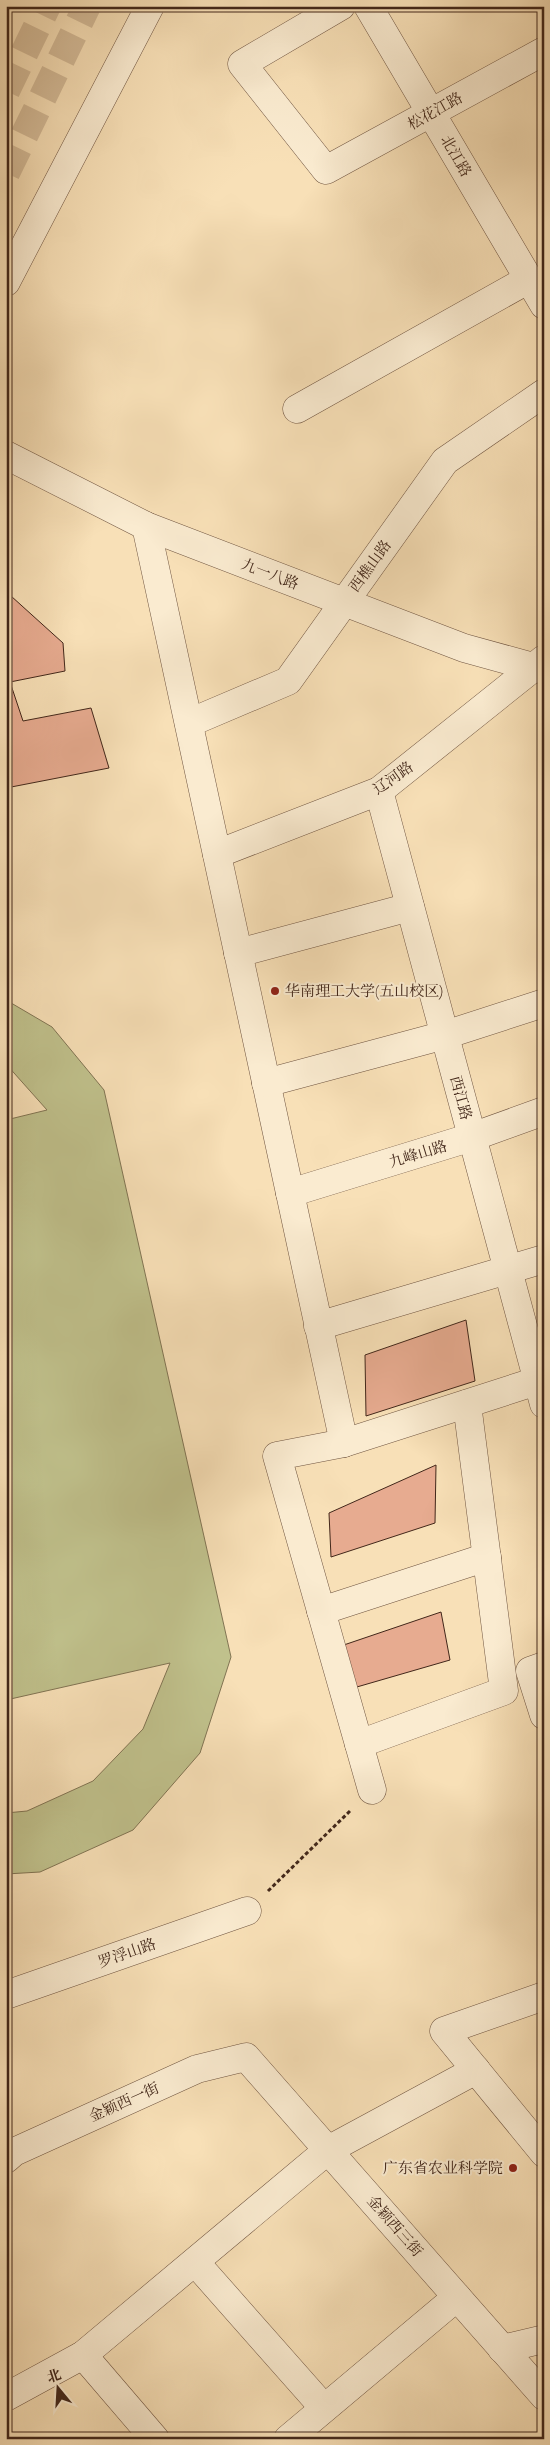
<svg xmlns="http://www.w3.org/2000/svg" width="550" height="2445" viewBox="0 0 550 2445" font-family="'IM FELL Double Pica','Noto Serif SC',serif">
  <style>
    .grass { fill: #c0c18c; stroke: #817453 }
    .building { fill: #e7ab90; stroke: #42271a }
    .lines { fill: none; stroke-linecap: round; stroke-linejoin: round }
    .secondary-tunnel { stroke: #d4bb98; stroke-width: 28; stroke-dasharray: 28 14; stroke-linecap: butt }
    .minor-casing { stroke: #705541; stroke-width: 29 }
    .path { stroke: #42271a; stroke-width: 3; stroke-dasharray: 4 2.5; stroke-linecap: butt }
    .minor { stroke: #faebd0; stroke-width: 28 }
    .poi-dot { fill: #8f2418; stroke: #faebd0; stroke-width: 2 }
    .labels { text-anchor: middle; stroke-width: 4; stroke-linejoin: round; paint-order: stroke }
    .street-label { font-size: 15px; fill: #42271a; stroke: #faebd0 }
    .poi-label { font-size: 15px; fill: #42271a; stroke: #faebd0; text-anchor: start }
  </style>
  <rect width="100%" height="100%" fill="#f8e0b7"/>
  <filter id="stains"><feTurbulence type="fractalNoise" baseFrequency=".004" numOctaves="4"/><feColorMatrix values="0 0 0 0 .2 0 0 0 0 .09 0 0 0 0 .02 0 0 0 .5 -.17"/></filter>
  <radialGradient id="worn" r=".72"><stop offset=".6" stop-color="#630" stop-opacity="0"/><stop offset="1" stop-color="#630" stop-opacity=".3"/></radialGradient>
  <polygon class="grass" points="6,1000 52,1027 104,1090 231,1657 200,1753 133,1830 40,1872 6,1874 6,1813 27,1811 93,1781 143,1729 170,1663 6,1700 6,1120 47,1110 6,1064"/>
  <g class="building">
    <polygon points="11,596 63,643 65,671 10,682 23,721 91,708 109,768 6,788 6,600"/>
    <polygon points="466,1320 475,1381 366,1416 365,1355"/>
    <polygon points="436,1465 435,1523 331,1557 329,1513"/>
    <polygon points="441,1612 450,1660 343,1691 332,1649"/>
  </g>
  <g class="lines">
    <g class="secondary-tunnel">
      <polyline points="6,91 47,6"/>
      <polyline points="6,173 87,6"/>
    </g>
    <g class="minor-casing">
      <g id="minor">
        <polyline points="341,6 242,64 326,170 544,51"/>
        <polyline points="368,6 544,305"/>
        <polyline points="6,282 150,6"/>
        <polyline points="297,409 529,279"/>
        <polyline points="6,455 146,526 464,648 544,670"/>
        <polyline points="146,526 344,1443"/>
        <polyline points="189,723 288,681 445,461 544,393"/>
        <polyline points="379,791 544,1404"/>
        <polyline points="217,854 379,791 544,659"/>
        <polyline points="238,953 410,907"/>
        <polyline points="266,1083 445,1035 544,1003"/>
        <polyline points="290,1193 472,1137 544,1111"/>
        <polyline points="318,1326 544,1259"/>
        <polyline points="321,1611 487,1557"/>
        <polyline points="544,1666 530,1671 544,1715"/>
        <polyline points="359,1744 504,1691 467,1404"/>
        <polyline points="372,1790 277,1456 344,1443 537,1381"/>
        <polyline points="6,1995 247,1911"/>
        <polyline points="544,1996 444,2031 544,2153"/>
        <polyline points="6,2159 14,2152 197,2069 246,2057 544,2396"/>
        <polyline points="195,2262 324,2408"/>
        <polyline points="502,2349 544,2339"/>
        <polyline points="83,2355 155,2439"/>
        <polyline points="6,2397 83,2355 328,2150 476,2070"/>
        <polyline points="288,2439 457,2297"/>
      </g>
    </g>
    <g class="path">
      <polyline points="6,17 10,6"/>
      <polyline points="268,1891 350,1811"/>
    </g>
    <use href="#minor" class="minor"/>
  </g>
  <g class="poi-dot">
    <circle cx="275" cy="991" r="5"/>
    <circle cx="513" cy="2168" r="5"/>
  </g>
  <g class="labels">
    <g class="street-label">
      <text transform="translate(435 111) rotate(-29)" y="5">松花江路</text>
      <text transform="translate(456 156) rotate(60)" y="5">北江路</text>
      <text transform="translate(370 566) rotate(-54)" y="5">西樵山路</text>
      <text transform="translate(270 574) rotate(21)" y="5">九一八路</text>
      <text transform="translate(393 778) rotate(-35)" y="5">辽河路</text>
      <text transform="translate(461 1098) rotate(75)" y="5">西江路</text>
      <text transform="translate(418 1154) rotate(-17)" y="5">九峰山路</text>
      <text transform="translate(127 1953) rotate(-19)" y="5">罗浮山路</text>
      <text transform="translate(124 2102) rotate(-24)" y="5">金颖西一街</text>
      <text transform="translate(395 2226) rotate(49)" y="5">金颖西三街</text>
    </g>
    <g class="poi-label">
      <text x="285" y="996">华南理工大学(五山校区)</text>
      <text x="503" y="2173" text-anchor="end">广东省农业科学院</text>
    </g>
  </g>
  <rect width="550" height="2445" fill="none" stroke="#f8e0b7" stroke-width="25"/>
  <rect x="8" y="8" width="535" height="2430" fill="none" stroke="#42271a" stroke-width="2.5"/>
  <rect x="12" y="12" width="525" height="2420" fill="none" stroke="#42271a"/>
  <g transform="translate(58 2388) rotate(342)" stroke="#faebd0" stroke-width="4" paint-order="stroke">
  <path d="M0-4L9 19L0 12L-9 19Z" fill="#42271a"/>
  <text y="-8" font-size="14" font-weight="bold" text-anchor="middle" fill="#42271a">北</text>
  </g>
  <rect width="100%" height="100%" filter="url(#stains)"/>
  <rect width="100%" height="100%" fill="url(#worn)"/>
</svg>
